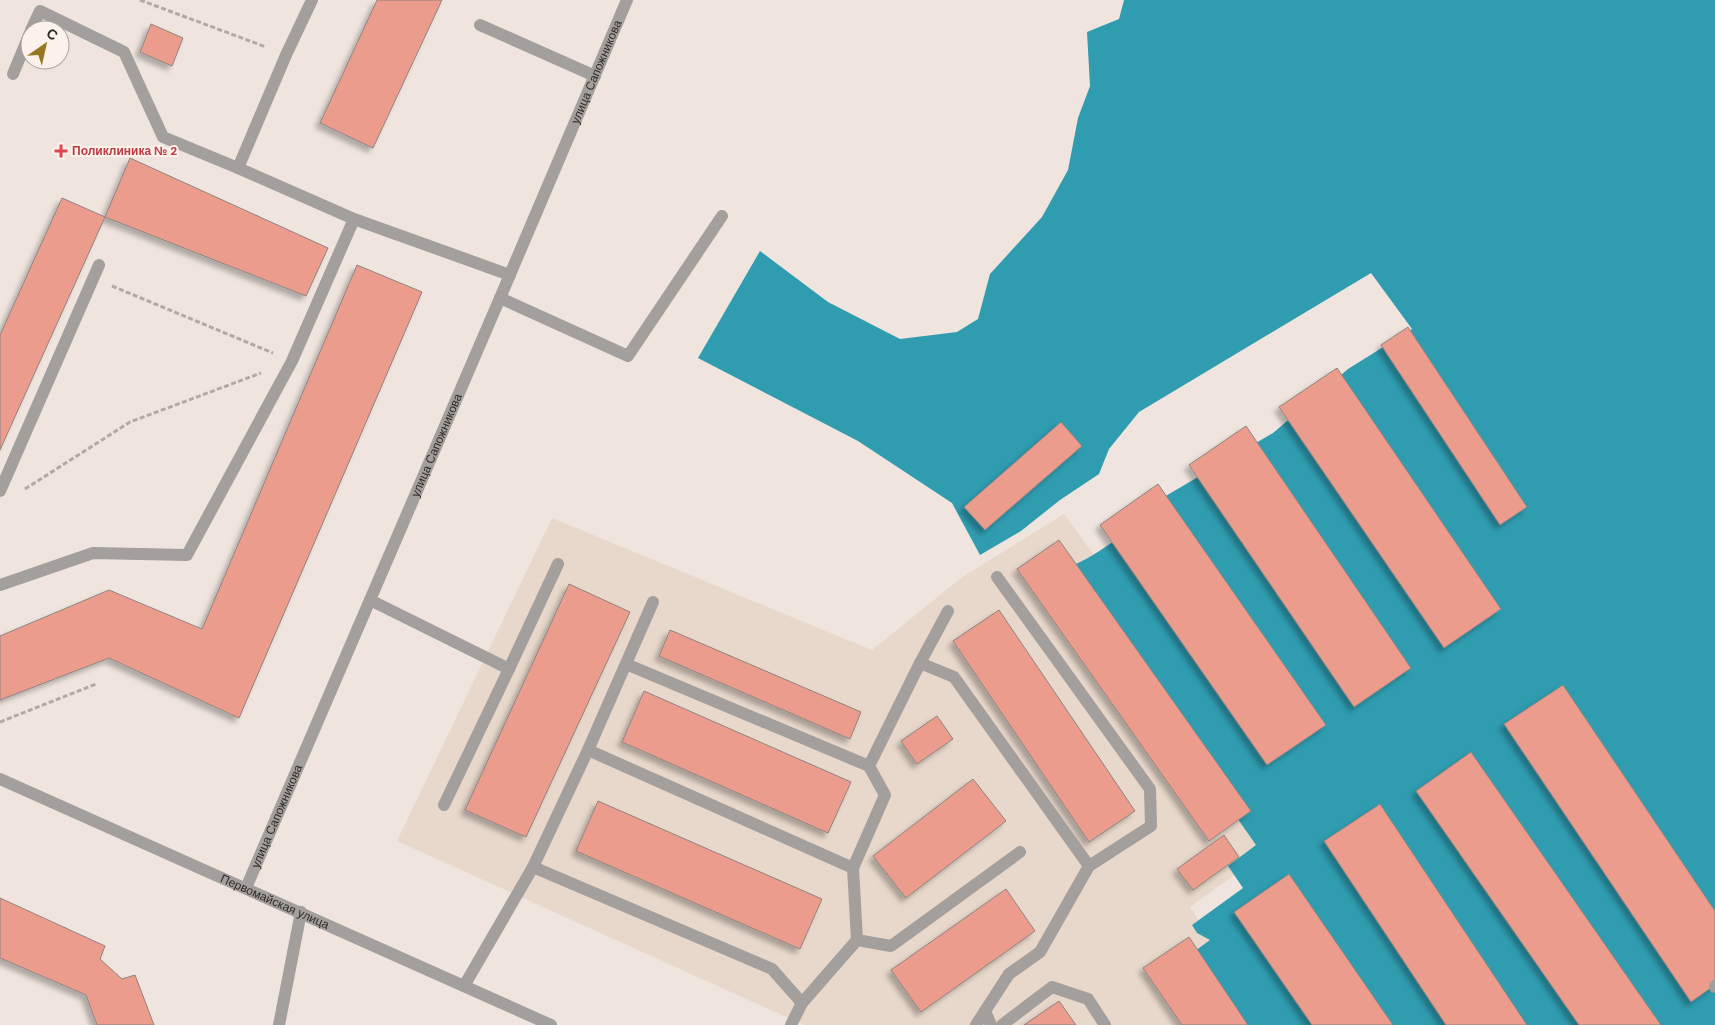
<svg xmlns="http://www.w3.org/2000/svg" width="1715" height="1025" viewBox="0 0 1715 1025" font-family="'DM Sans',sans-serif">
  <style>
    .built { fill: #e8d8cb }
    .water { fill: #2f9cb0 }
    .building { fill: #ec9c8d; stroke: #8e8381; filter: url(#shadow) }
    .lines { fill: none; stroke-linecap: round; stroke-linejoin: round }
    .path { stroke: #b1a9a3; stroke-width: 3; stroke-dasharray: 5 2.5; stroke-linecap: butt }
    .minor { stroke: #a39f9c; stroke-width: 12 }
    .health-dot { fill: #e0444e; stroke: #fcf2eb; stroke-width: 2 }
    .labels { text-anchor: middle; stroke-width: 4; stroke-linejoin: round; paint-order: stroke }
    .street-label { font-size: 12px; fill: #2e2a27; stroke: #fcf2eb }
    .health-label { font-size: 12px; font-weight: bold; fill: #be3a42; stroke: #fcf2eb; text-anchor: start }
  </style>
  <defs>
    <filter id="shadow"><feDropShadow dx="-4.5" dy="4.5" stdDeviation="2.5" flood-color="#0004"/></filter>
  </defs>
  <rect width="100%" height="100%" fill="#efe5de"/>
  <polygon class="built" points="1064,514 1297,830 1190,907 1270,1025 804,1025 397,841 552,518 872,650 961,578"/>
  <path class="water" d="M1124,0H1715V1025H1229L1184,959L1210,940L1197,933L1192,925L1243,888L1228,866L1256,845L1063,569C1092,561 1132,527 1158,509L1164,497L1273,433L1348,369L1412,329L1371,273L1139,412L1109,449L1099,474L1060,500L1021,531L980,555L952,503L858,441L698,358L760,251L828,302L900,339L957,332L978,319L990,274L1042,217L1068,170L1078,118L1090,86L1087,32L1119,19Z"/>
  <g class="building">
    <polygon points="377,0 442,0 373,148 320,123"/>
    <polygon points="151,24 183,38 172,66 140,52"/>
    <polygon points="130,158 328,248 306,296 105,217"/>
    <polygon points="62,198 105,217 0,450 0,335"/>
    <polygon points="357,265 422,292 239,718 109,658 0,700 0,636 109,590 202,629"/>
    <polygon points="1408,327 1527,507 1500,525 1381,345"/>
    <polygon points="1337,368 1501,609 1444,648 1279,407"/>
    <polygon points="1061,422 1082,446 985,530 964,507"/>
    <polygon points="1246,426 1411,668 1354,707 1189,465"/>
    <polygon points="1158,484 1326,725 1267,765 1100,525"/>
    <polygon points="1059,540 1251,811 1209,841 1017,569"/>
    <polygon points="569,584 630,612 526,837 465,810"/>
    <polygon points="999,610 1135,811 1089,842 953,641"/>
    <polygon points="670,630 861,712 850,739 659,656"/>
    <polygon points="1563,685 1715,911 1715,985 1691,1002 1504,724"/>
    <polygon points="644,691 851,782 828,833 622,742"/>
    <polygon points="937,716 953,739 917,764 901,741"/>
    <polygon points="1471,752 1661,1025 1579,1025 1416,791"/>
    <polygon points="973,779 1006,821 906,898 873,856"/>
    <polygon points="598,801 822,899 800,949 576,851"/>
    <polygon points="1380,804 1527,1025 1446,1025 1324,841"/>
    <polygon points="1224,835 1239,857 1193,890 1177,869"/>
    <polygon points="1289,874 1393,1025 1312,1025 1234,912"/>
    <polygon points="1006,889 1035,931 921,1012 891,970"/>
    <polygon points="0,898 105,946 100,959 122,979 135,975 154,1025 97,1025 86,995 0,958"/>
    <polygon points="1189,937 1248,1025 1182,1025 1143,968"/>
    <polygon points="1059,1001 1076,1025 1024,1025"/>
  </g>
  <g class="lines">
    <g class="path">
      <polyline points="140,0 266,47"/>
      <polyline points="112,286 273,353"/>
      <polyline points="25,489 130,422 261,373"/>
      <polyline points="0,722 96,684"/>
    </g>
    <g class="minor">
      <polyline points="480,25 595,76"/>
      <polyline points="31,30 40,11 124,52 163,137 238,168 354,219 510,275"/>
      <polyline points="13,74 30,33"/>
      <polyline points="238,168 286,55 312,0"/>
      <polyline points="500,298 628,356 722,216"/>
      <polyline points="0,491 99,265"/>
      <polyline points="0,585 93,553 187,555 292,361 354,219"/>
      <polyline points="370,600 509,669 558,564"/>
      <polyline points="948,611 920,663 954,677 1089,866"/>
      <polyline points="920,663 869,766 885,795 853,868 857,940 891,946 1020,852"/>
      <polyline points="626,664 869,766"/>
      <polyline points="588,750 653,602"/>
      <path id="s1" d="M0,779L551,1025"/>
      <polyline points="444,805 509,669"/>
      <polyline points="533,867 588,750 853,868"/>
      <path id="s2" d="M246,888L500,298L627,0"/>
      <polyline points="464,986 533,867 772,969 802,1003"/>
      <polyline points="1715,986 1715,987"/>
      <polyline points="985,1011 1009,974 1040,952 1089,866 1151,826 1150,789 997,577"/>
      <polyline points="279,1025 301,912"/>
      <polyline points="791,1025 802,1003 857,940"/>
      <polyline points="976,1025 985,1011 991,1025"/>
      <polyline points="1002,1025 1052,987 1088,999 1105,1025"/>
    </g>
  </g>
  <path class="health-dot" d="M58.5 143.5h5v5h5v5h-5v5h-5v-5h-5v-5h5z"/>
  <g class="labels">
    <g class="street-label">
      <text dy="4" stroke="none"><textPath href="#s2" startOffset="888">улица Сапожникова</textPath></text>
      <text dy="4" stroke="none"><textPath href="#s2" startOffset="482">улица Сапожникова</textPath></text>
      <text dy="4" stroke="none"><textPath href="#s2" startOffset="78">улица Сапожникова</textPath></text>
      <text dy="4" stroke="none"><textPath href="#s1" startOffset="301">Первомайская улица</textPath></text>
    </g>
    <g class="health-label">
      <text x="72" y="155">Поликлиника № 2</text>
    </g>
  </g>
  <g transform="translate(45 45) rotate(34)"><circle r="24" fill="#fcf2eb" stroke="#aaa29d"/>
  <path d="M0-4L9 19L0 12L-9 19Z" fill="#96771f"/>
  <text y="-8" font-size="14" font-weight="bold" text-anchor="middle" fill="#2e2a27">С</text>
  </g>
</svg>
